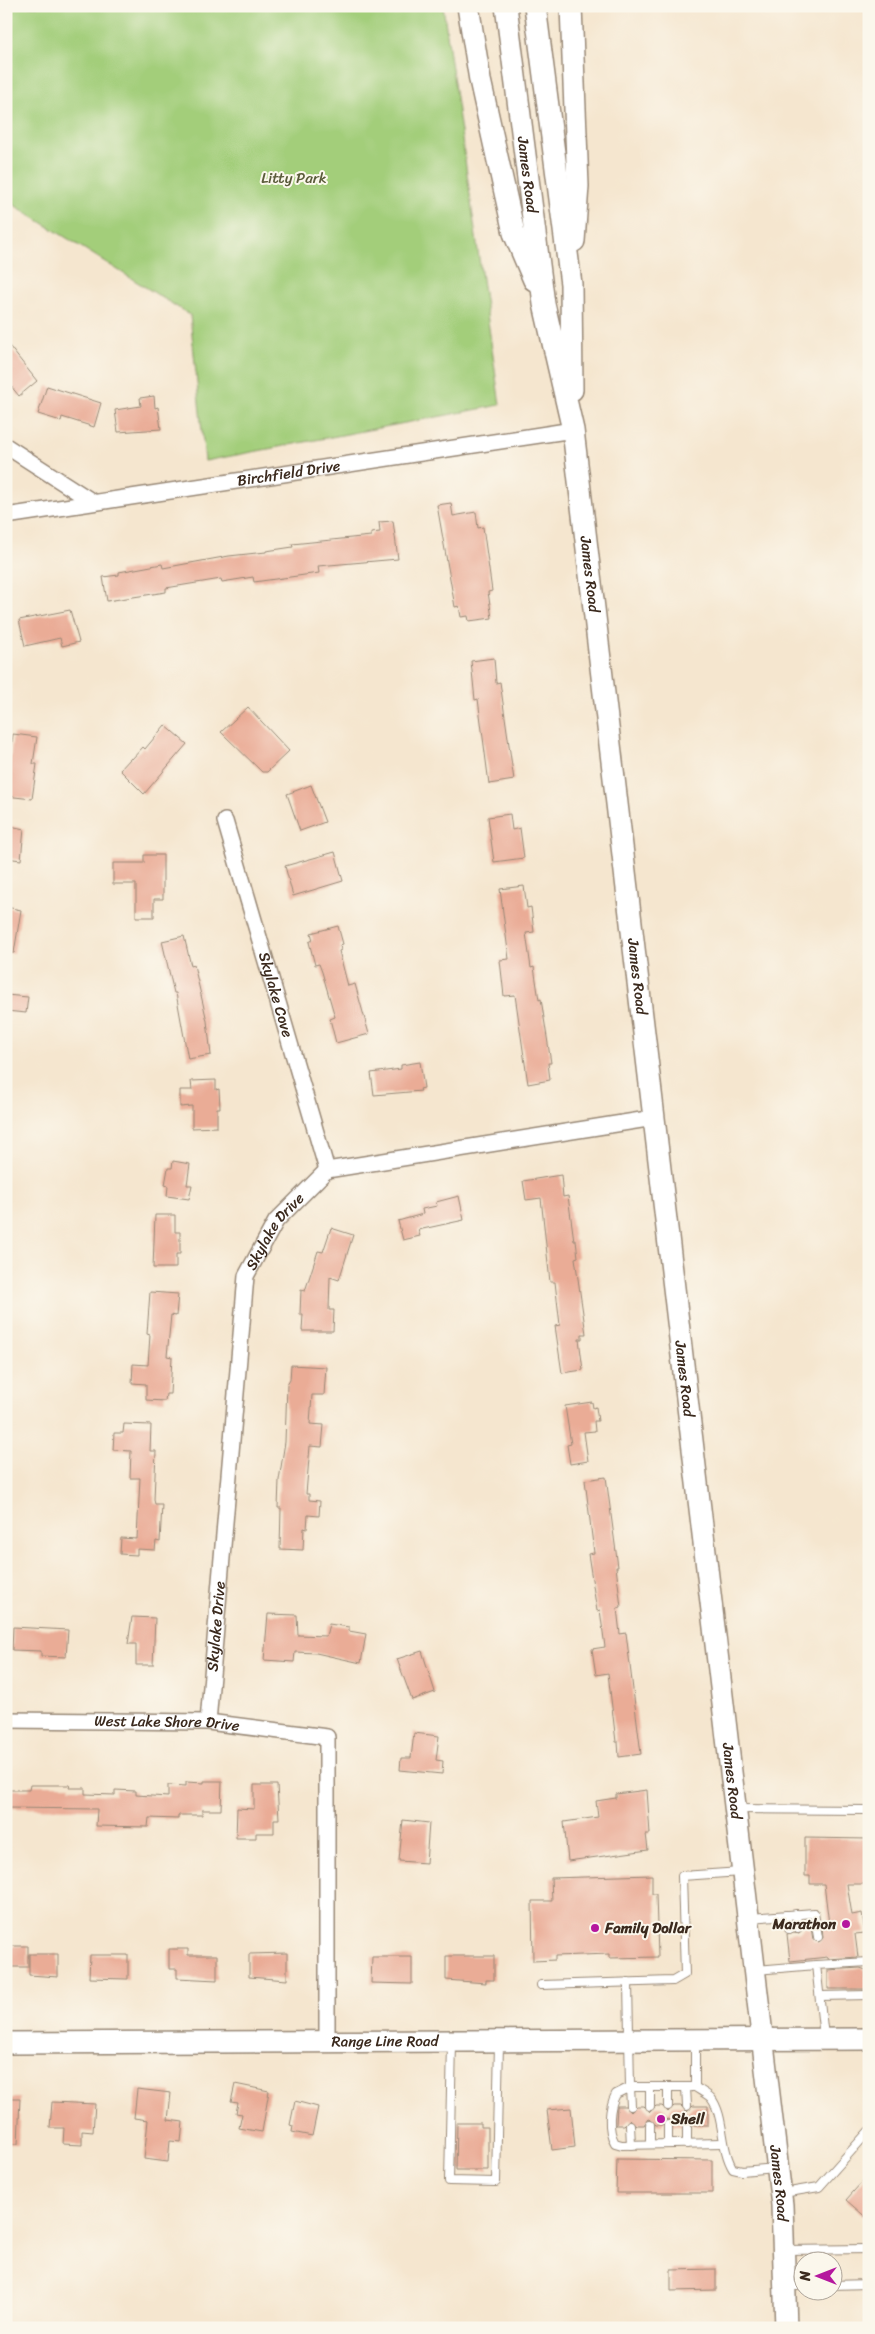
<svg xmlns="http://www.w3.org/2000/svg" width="875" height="2334" viewBox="0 0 875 2334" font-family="Sriracha,sans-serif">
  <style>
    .green { fill: #a3ce7a; stroke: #6f7c4c }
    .building { fill: #eaac96 }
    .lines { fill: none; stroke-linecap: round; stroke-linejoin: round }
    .service-casing { stroke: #988876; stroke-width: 10 }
    .minor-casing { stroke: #988876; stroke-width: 18 }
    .secondary-casing { stroke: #988876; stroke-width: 24 }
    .service { stroke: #fff; stroke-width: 8 }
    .minor { stroke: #fff; stroke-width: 15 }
    .secondary { stroke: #fff; stroke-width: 21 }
    .poi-dot { fill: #b5179e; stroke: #fbf7ec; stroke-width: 2 }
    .labels { text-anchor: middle; stroke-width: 4; stroke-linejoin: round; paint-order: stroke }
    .street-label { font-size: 15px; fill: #3b2a1e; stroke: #fbf7ec }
    .park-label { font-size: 15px; fill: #5a5b3a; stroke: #fbf7ec }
    .poi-label { font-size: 15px; font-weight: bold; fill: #3b2a1e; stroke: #fbf7ec; text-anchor: start }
  </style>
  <rect width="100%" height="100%" fill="#fbf7ec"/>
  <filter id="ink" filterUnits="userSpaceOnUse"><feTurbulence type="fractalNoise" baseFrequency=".02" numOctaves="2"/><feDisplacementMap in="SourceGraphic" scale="10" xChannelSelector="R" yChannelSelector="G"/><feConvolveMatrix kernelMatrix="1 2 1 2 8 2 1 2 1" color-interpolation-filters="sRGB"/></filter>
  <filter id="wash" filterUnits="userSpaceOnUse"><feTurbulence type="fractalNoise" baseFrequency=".0096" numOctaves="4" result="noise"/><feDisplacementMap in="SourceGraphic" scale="20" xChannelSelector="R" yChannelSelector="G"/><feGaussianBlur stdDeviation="1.12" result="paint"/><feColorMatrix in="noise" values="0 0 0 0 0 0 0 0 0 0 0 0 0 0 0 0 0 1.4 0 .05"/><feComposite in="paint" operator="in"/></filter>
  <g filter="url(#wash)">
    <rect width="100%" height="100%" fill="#f5e6cf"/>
    <polygon class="green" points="6,6 443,6 500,405 205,461 190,315 6,200"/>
    <g id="blocks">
      <g class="building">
        <polygon points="6,342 37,381 19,396 6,380"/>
        <polygon points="47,386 101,403 94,427 62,417 61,421 38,414"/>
        <polygon points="154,396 155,408 158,407 161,429 118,432 115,410 141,406 140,398"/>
        <polygon points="451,503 453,516 476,512 478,528 483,527 492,591 488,592 492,618 469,621 468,616 461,617 459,606 455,607 437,505"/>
        <polygon points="393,521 398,559 318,566 319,573 254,582 253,577 222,582 221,579 166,588 166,592 107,601 103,577 119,575 119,572 162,564 163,568 229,556 266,552 266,551 293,547 292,544 371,536 371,533 380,532 379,522"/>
        <polygon points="70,610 79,642 62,646 60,638 25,646 19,620"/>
        <polygon points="494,658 496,683 500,682 514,780 489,784 478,699 475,700 471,661"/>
        <polygon points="248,707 289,751 267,772 262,772 221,732"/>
        <polygon points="165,725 187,744 144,794 120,770 131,758 132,759 143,747 145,749"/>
        <polygon points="13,734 37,737 33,764 37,764 32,799 6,796"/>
        <polygon points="311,785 325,822 300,831 287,794"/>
        <polygon points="510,814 512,830 520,828 524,858 494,862 488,817"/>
        <polygon points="6,825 24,829 21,860 6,858"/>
        <polygon points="335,852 343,881 293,896 285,866"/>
        <polygon points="144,855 163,855 163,899 154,899 154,917 136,917 136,884 113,884 113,863 144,863"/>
        <polygon points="524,886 527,908 531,907 534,932 526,933 531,968 534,967 539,1000 541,999 551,1063 548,1063 550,1080 528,1084 515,995 504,996 500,960 509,959 500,889"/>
        <polygon points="6,907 21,910 14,953 6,953"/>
        <polygon points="338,926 343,944 340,945 341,950 339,951 348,986 355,984 369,1034 336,1043 330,1019 335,1017 322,972 319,964 315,965 309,942 313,940 311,933"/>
        <polygon points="184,936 191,966 194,965 207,1021 211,1055 188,1059 176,993 174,993 162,941"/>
        <polygon points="6,995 28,997 26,1013 6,1011"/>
        <polygon points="420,1062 424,1088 420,1089 421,1091 374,1095 371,1073 401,1069 401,1065"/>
        <polygon points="216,1080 216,1090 219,1089 220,1108 217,1108 217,1127 192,1128 192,1106 180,1107 180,1090 192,1090 191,1081"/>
        <polygon points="173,1161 190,1164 187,1185 192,1185 189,1199 167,1196 168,1186 165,1185 168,1168 172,1168"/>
        <polygon points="561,1175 563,1197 568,1196 574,1241 576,1241 578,1257 575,1258 586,1334 582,1334 582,1339 579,1339 583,1370 562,1373 555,1326 560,1325 555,1282 550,1282 541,1198 526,1200 523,1181"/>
        <polygon points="459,1196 464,1220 418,1230 420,1236 403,1240 398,1221 423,1214 422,1209 437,1206 436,1202"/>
        <polygon points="155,1215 175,1215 175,1232 180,1232 180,1254 176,1254 176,1268 153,1268"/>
        <polygon points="331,1228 353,1235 339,1280 330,1277 329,1310 334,1310 333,1331 302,1331 303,1314 300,1314 301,1290 305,1291 318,1251 323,1252"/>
        <polygon points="150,1292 178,1294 176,1316 171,1315 167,1356 172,1357 170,1394 166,1394 165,1401 146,1400 146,1384 132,1383 133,1364 148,1365 150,1335 147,1334"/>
        <polygon points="291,1365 326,1367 324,1395 312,1395 310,1424 324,1425 322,1447 310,1446 306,1494 309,1494 309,1500 320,1501 319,1516 308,1515 307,1529 304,1528 303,1550 280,1549 281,1508 278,1508 279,1480 285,1442 287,1385 290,1380"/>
        <polygon points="592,1402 593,1408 596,1407 598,1421 594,1421 595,1431 584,1432 588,1461 570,1464 567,1445 571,1444 565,1406"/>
        <polygon points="124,1424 151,1425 150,1451 156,1451 154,1500 155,1504 162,1504 160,1542 156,1541 155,1550 137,1549 137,1555 120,1554 121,1538 137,1539 140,1478 130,1478 131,1451 113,1450 114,1433 123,1433"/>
        <polygon points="606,1477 618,1567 616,1567 621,1607 617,1608 620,1634 626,1633 641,1754 619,1757 618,1742 616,1742 608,1673 596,1675 592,1649 605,1647 600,1610 597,1611 588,1554 594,1553 585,1480"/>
        <polygon points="268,1614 297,1615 298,1635 326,1636 329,1624 349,1627 349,1631 366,1634 361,1663 316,1653 295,1652 294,1662 264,1660"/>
        <polygon points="132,1617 155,1618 153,1665 136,1665 136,1644 128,1644"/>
        <polygon points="13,1627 68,1630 66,1657 41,1656 41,1651 12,1650"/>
        <polygon points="422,1651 435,1692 412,1700 397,1659"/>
        <polygon points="414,1733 439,1736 436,1760 443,1761 442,1774 400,1770 401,1758 411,1758"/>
        <polygon points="204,1781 222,1781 221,1810 202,1810 202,1815 178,1815 178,1819 149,1818 148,1827 96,1826 97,1809 6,1808 6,1790 29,1790 30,1785 70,1785 69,1788 85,1788 85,1794 115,1795 115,1790 136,1791 136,1795 168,1797 168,1785 186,1786 186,1782 204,1783"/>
        <polygon points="254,1785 277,1785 279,1819 274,1819 274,1833 256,1833 256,1838 236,1838 237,1808 254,1809"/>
        <polygon points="647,1790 650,1834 646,1834 648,1850 568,1861 564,1822 598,1817 596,1801 616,1798 616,1794"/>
        <polygon points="403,1820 429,1823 426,1863 399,1861"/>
        <polygon points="805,1838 869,1839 869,1884 847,1884 852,1915 862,1913 865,1933 855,1934 858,1957 828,1959 828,1957 790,1961 787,1934 794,1932 799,1933 804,1927 811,1927 813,1940 819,1942 823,1938 822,1925 829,1924 824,1884 810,1884 810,1876 805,1876"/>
        <polygon points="652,1875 652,1894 656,1894 658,1957 609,1958 609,1954 555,1956 555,1960 533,1961 532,1901 552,1901 551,1878"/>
        <polygon points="6,1946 28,1946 28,1967 9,1967 6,1964"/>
        <polygon points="169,1949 188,1949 188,1955 217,1955 217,1980 177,1978 177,1969 169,1969"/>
        <polygon points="287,1953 287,1980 249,1977 249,1954"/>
        <polygon points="29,1954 58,1954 58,1977 29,1975"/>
        <polygon points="90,1955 128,1955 128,1979 89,1978"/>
        <polygon points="446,1956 494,1956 494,1980 486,1980 486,1983 446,1980"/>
        <polygon points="372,1957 412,1957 412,1984 371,1983"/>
        <polygon points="860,1968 866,1970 866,1989 828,1989 828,1970"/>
        <polygon points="235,2084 269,2091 262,2132 239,2128 242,2114 236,2113 238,2103 231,2102"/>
        <polygon points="137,2089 171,2093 168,2120 183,2122 181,2142 170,2141 168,2162 144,2159 148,2120 134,2118"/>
        <polygon points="6,2098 20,2098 18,2144 6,2144"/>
        <polygon points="295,2101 318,2107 312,2136 292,2132 293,2126 290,2125"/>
        <polygon points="52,2102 95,2104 93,2132 82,2131 82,2145 63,2144 64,2128 50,2128"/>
        <polygon points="617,2106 625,2106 631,2112 637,2106 644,2106 650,2112 656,2106 662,2106 668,2112 674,2106 681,2106 687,2112 693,2106 708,2106 708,2125 693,2125 687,2119 684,2120 681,2125 674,2125 668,2119 665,2120 662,2125 656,2125 650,2119 647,2120 644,2125 636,2125 630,2119 624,2125 616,2125"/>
        <polygon points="571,2108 575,2147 552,2150 547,2110"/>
        <polygon points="457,2123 481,2123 481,2127 488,2127 488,2170 456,2170"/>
        <polygon points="617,2159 712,2160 712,2193 616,2193"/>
        <polygon points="869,2174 869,2220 846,2200"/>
        <polygon points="716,2269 716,2290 671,2291 671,2270"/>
      </g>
    </g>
  </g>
  <g filter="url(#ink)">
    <use href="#blocks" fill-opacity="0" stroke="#988876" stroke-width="1"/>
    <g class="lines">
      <g class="service-casing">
        <g id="service">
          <polyline points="736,1809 869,1810"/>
          <polyline points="796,1914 798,1928"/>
          <polyline points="786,1915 789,1929"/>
          <polyline points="750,1918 814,1913 818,1937"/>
          <polyline points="756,1970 816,1965"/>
          <polyline points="628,1982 630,2087 695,2087 695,2041"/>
          <polyline points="541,1985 673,1981 685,1974 682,1876 741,1872"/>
          <polyline points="820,1996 869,1995"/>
          <polyline points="824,2037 816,1965 869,1962 869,1964"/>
          <polyline points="452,2043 449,2181 496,2182 499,2043"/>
          <polyline points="650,2087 650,2106"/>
          <polyline points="686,2087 687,2106"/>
          <path d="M695,2087C699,2090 707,2094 711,2098C725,2116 720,2148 733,2169L742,2171L776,2168"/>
          <path d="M631,2106L630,2087L616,2094C609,2107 607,2130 615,2143L622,2145L723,2143"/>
          <polyline points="668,2106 668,2087"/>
          <polyline points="630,2125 631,2145"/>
          <polyline points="650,2125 650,2144"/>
          <polyline points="668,2125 668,2144"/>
          <polyline points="687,2125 687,2144"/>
          <polyline points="783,2193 819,2187 869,2131"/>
          <polyline points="784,2250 869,2249"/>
          <polyline points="832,2285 869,2284"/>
          <polyline points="787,2286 802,2286"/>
        </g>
      </g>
      <g class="minor-casing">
        <g id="minor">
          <polyline points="6,446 93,502"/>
          <path id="s1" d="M6,516L573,430"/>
          <path id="s2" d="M225,821L327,1170"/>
          <path id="s3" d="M6,1720L208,1722L327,1737V2042"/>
          <path id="s4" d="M208,1722L246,1276L276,1221L327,1170L654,1118"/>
        </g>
      </g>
      <g class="secondary-casing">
        <g id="secondary">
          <polyline points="468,6 480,80 514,233 534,280"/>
          <path id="s5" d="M506,6L544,304L573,430L782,2205L786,2328"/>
          <polyline points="535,6 571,284 572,390"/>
          <polyline points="571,6 578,186 574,241"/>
          <path id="s6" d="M6,2043L869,2039"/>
        </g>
      </g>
      <use href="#service" class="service"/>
      <use href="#minor" class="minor"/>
      <use href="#secondary" class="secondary"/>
    </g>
  </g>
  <g class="poi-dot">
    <circle cx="846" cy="1924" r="5"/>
    <circle cx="595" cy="1928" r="5"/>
    <circle cx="661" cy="2119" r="5"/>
  </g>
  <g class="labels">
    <g class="street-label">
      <text dy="5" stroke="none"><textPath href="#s5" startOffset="170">James Road</textPath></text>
      <text dy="5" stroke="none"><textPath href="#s1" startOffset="286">Birchfield Drive</textPath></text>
      <text dy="5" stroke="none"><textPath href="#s5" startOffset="575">James Road</textPath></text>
      <text dy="5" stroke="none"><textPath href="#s5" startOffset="980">James Road</textPath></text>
      <text dy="5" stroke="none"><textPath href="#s2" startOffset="181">Skylake Cove</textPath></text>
      <text dy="5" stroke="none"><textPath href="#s4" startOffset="501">Skylake Drive</textPath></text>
      <text dy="5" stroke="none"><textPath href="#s5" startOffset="1385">James Road</textPath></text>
      <text dy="5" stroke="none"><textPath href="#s4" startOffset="96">Skylake Drive</textPath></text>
      <text dy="5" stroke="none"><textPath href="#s3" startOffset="161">West Lake Shore Drive</textPath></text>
      <text dy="5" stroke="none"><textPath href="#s5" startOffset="1790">James Road</textPath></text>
      <text dy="5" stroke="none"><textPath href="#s6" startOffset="379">Range Line Road</textPath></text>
      <text dy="5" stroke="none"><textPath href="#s5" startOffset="2195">James Road</textPath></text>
    </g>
    <g class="park-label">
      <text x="294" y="183">Litty Park</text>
    </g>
    <g class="poi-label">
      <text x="836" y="1929" text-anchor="end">Marathon</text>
      <text x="605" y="1933">Family Dollar</text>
      <text x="671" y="2124">Shell</text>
    </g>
  </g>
  <rect width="875" height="2334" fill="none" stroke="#fbf7ec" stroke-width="25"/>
  <g transform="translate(818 2276) rotate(270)"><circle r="24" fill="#fbf7ec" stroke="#aea59a"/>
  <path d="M0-4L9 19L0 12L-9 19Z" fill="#b5179e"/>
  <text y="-8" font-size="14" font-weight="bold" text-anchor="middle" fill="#3b2a1e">N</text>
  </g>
</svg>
